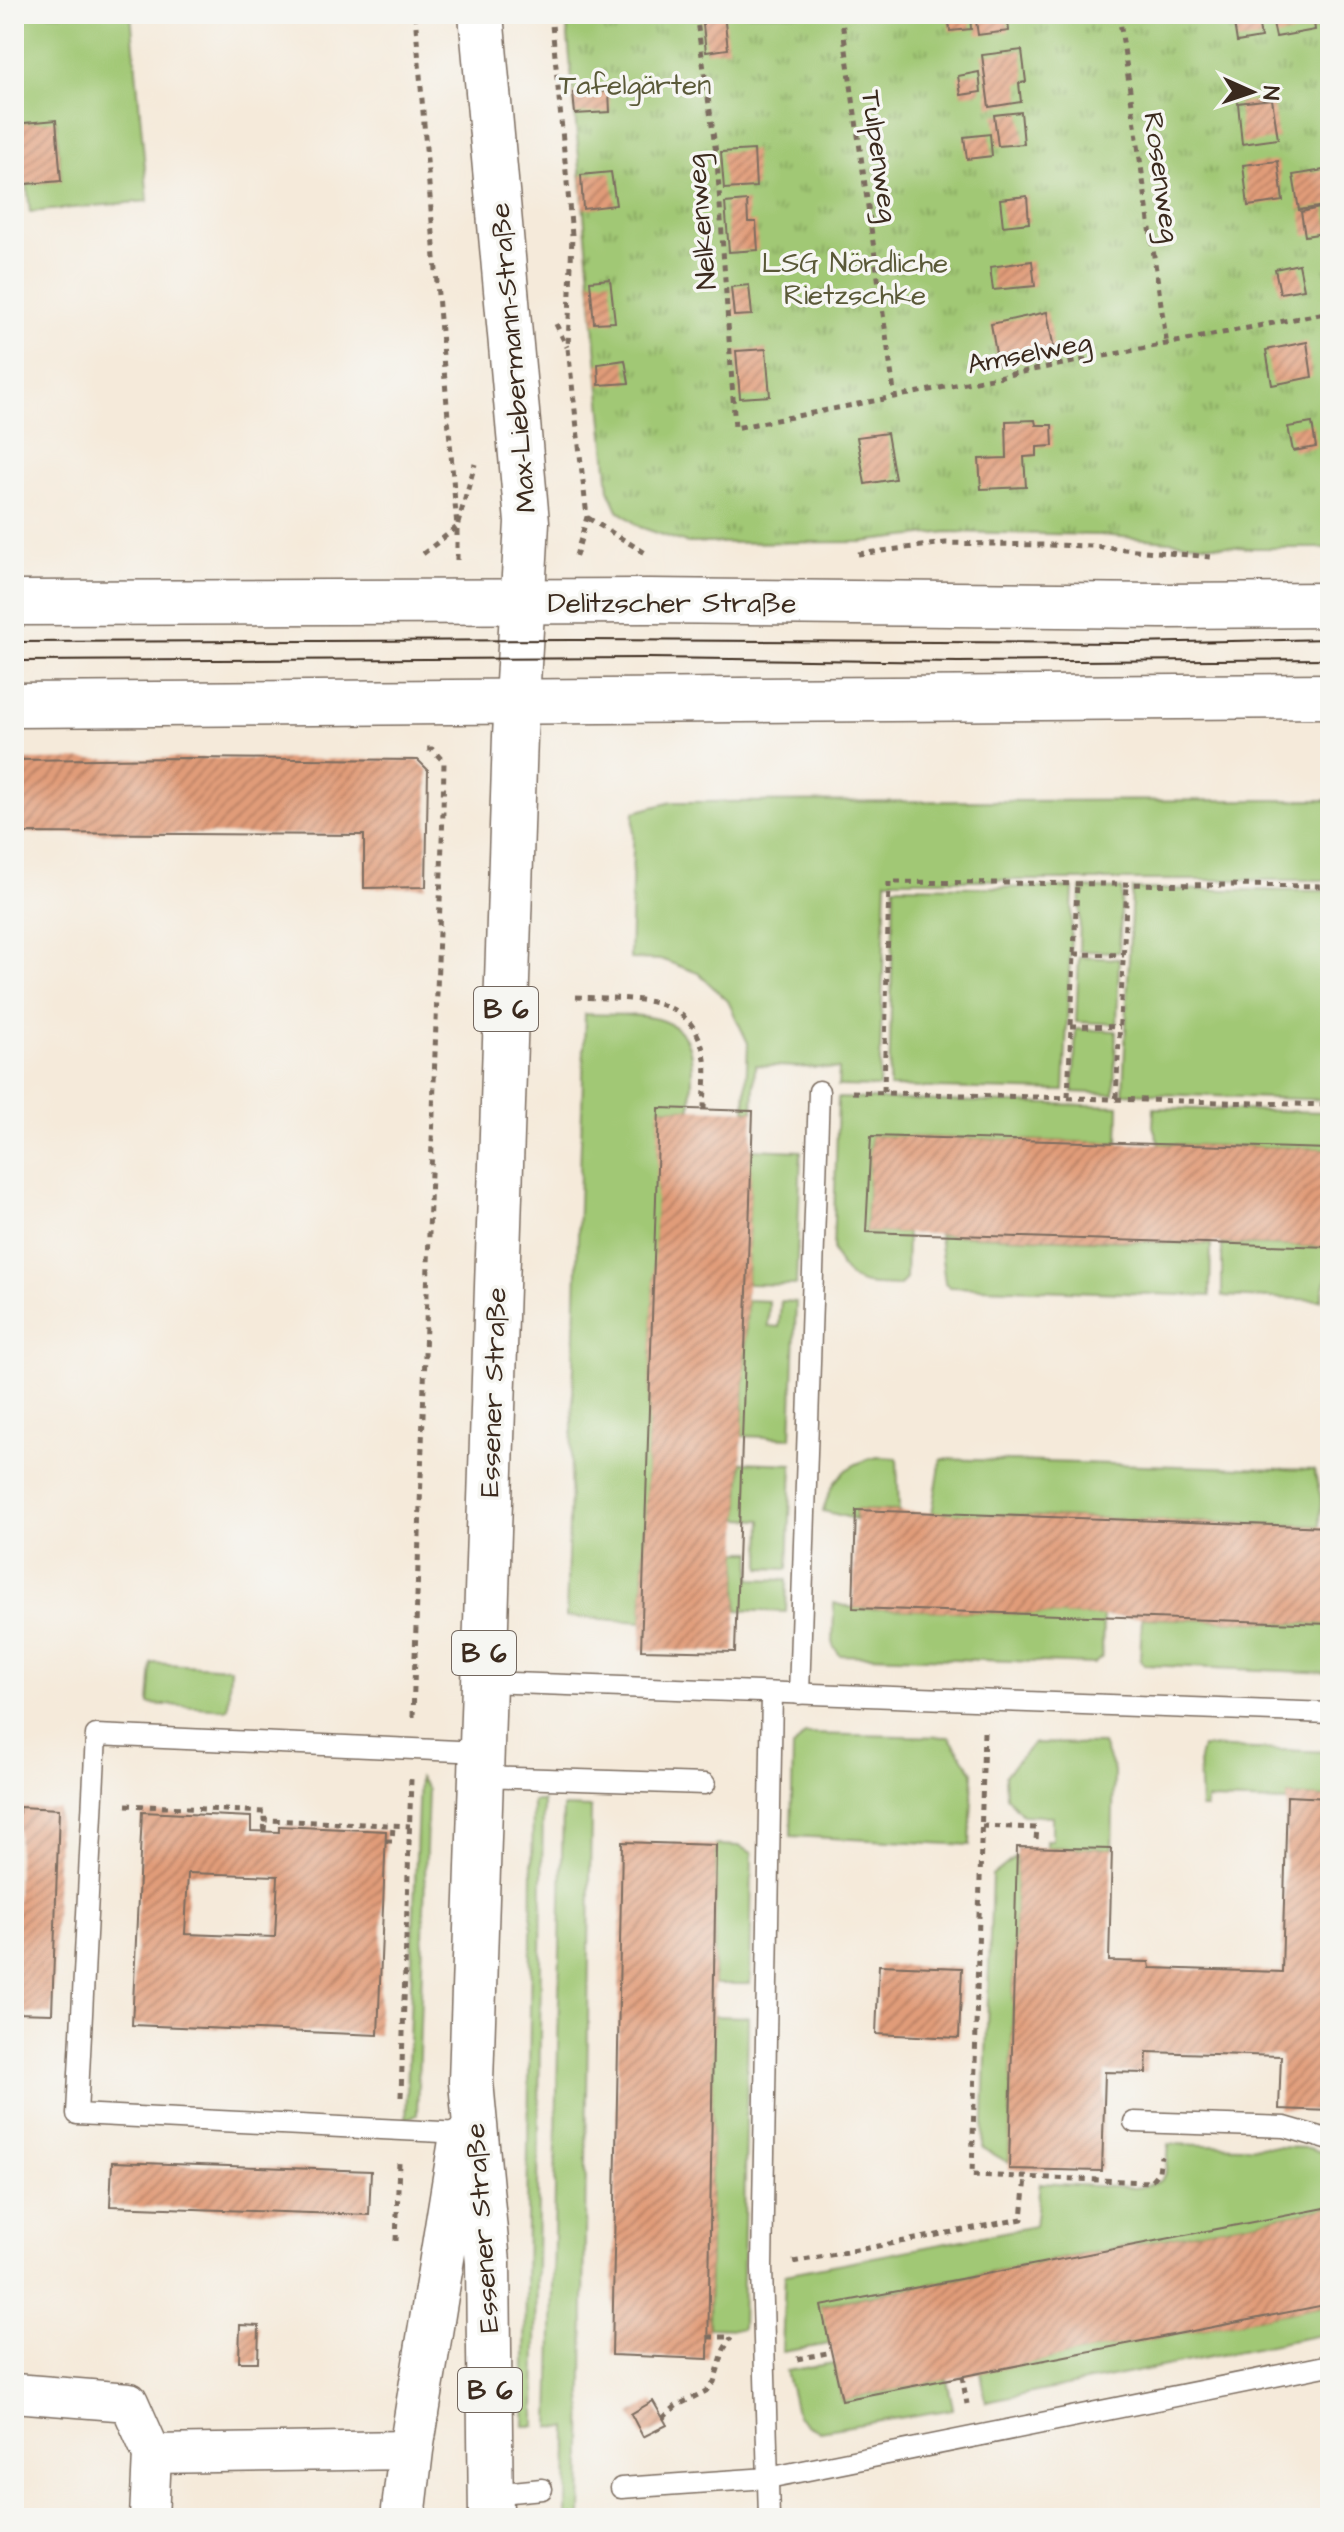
<svg xmlns="http://www.w3.org/2000/svg" width="1344" height="2532" viewBox="0 0 1344 2532" font-family="'Architects Daughter',sans-serif">
  <style>
    .green { fill: #a1c874; stroke: #6e7949; stroke-width: 2 }
    .park { fill: url(#park-tufts); stroke: #6e7949; stroke-width: 2 }
    .building { fill: url(#building-hatch); fill-rule: evenodd }
    .lines { fill: none; stroke-linecap: round; stroke-linejoin: round }
    .service-casing { stroke: #7c6d60; stroke-width: 23 }
    .minor-casing { stroke: #7c6d60; stroke-width: 41 }
    .secondary-casing { stroke: #7c6d60; stroke-width: 47 }
    .primary-casing { stroke: #7c6d60; stroke-width: 47 }
    .path { stroke: #7c6d60; stroke-width: 5; stroke-dasharray: 6 6; stroke-linecap: butt }
    .service { stroke: #fff; stroke-width: 20 }
    .minor { stroke: #fff; stroke-width: 38 }
    .secondary { stroke: #fff; stroke-width: 44 }
    .primary { stroke: #fff; stroke-width: 44 }
    .tram { stroke: #3b2a1e; stroke-width: 2 }
    .labels { text-anchor: middle; stroke-width: 7; stroke-linejoin: round; paint-order: stroke }
    .shield { fill: #f6f6f2; stroke: #73675e; stroke-width: 2 }
    .shield-label { font-size: 26px; font-weight: bold; fill: #3b2a1e }
    .park-label { font-size: 28px; fill: #5a5938; stroke: #f6f6f2 }
    .street-label { font-size: 28px; fill: #3b2a1e; stroke: #f6f6f2 }
  </style>
  <defs>
    <pattern id="park-tufts" width="24" height="20" patternUnits="userSpaceOnUse" patternTransform="scale(2)"><rect width="24" height="20" fill="#a1c874"/><path d="M3 7l-1-3M5 7V3M7 7l1-3M15 17l-1-3M17 17v-4M19 17l1-3" fill="none" stroke="#84a35f"/></pattern>
    <pattern id="building-hatch" width="6" height="6" patternUnits="userSpaceOnUse" patternTransform="scale(2)"><rect width="6" height="6" fill="#e19c79"/><path d="M-1 1l2-2M0 6l6-6M5 7l2-2" fill="none" stroke="#b87f63"/></pattern>
  </defs>
  <rect width="100%" height="100%" fill="#f6f6f2"/>
  <filter id="ink" filterUnits="userSpaceOnUse"><feTurbulence type="fractalNoise" baseFrequency=".0125" numOctaves="2"/><feDisplacementMap in="SourceGraphic" scale="16" xChannelSelector="R" yChannelSelector="G"/><feConvolveMatrix kernelMatrix="1 2 1 2 8 2 1 2 1" color-interpolation-filters="sRGB"/></filter>
  <filter id="wash" filterUnits="userSpaceOnUse"><feTurbulence type="fractalNoise" baseFrequency=".006" numOctaves="4" result="noise"/><feDisplacementMap in="SourceGraphic" scale="32" xChannelSelector="R" yChannelSelector="G"/><feGaussianBlur stdDeviation="1.8" result="paint"/><feColorMatrix in="noise" values="0 0 0 0 0 0 0 0 0 0 0 0 0 0 0 0 0 1.4 0 .05"/><feComposite in="paint" operator="in"/></filter>
  <g filter="url(#wash)">
    <rect width="100%" height="100%" fill="#f5eada"/>
    <g class="green">
      <polygon points="14,14 131,14 148,201 30,212 27,184 61,180 56,121 14,124"/>
      <polygon points="1330,800 1330,877 1327,877 1326,880 886,880 879,1087 838,1086 839,1069 755,1065 753,1111 745,1110 748,1043 728,1001 698,973 663,960 630,959 634,812 672,802"/>
      <polygon points="894,886 1073,888 1064,1091 889,1087"/>
      <polygon points="1081,888 1122,889 1119,952 1079,951"/>
      <polygon points="1132,889 1330,891 1330,1100 1123,1093"/>
      <polygon points="1079,957 1119,959 1117,1024 1076,1022"/>
      <path d="M585,1014C619,1016 681,1007 690,1051C694,1069 691,1090 691,1109L660,1108L642,1622C616,1621 593,1617 566,1617Z"/>
      <polygon points="1076,1029 1116,1031 1114,1094 1073,1092"/>
      <path d="M838,1098L1119,1106L1118,1143L871,1136L866,1232L907,1233L906,1279L899,1286C864,1285 848,1287 833,1251Z"/>
      <polygon points="1154,1108 1330,1112 1330,1149 1159,1144 1153,1126"/>
      <polygon points="751,1149 801,1151 796,1285 747,1284"/>
      <polygon points="939,1235 1211,1244 1210,1296 950,1287 945,1283"/>
      <polygon points="1222,1244 1329,1247 1329,1269 1321,1300 1222,1296"/>
      <polygon points="747,1300 769,1301 768,1326 779,1327 781,1301 796,1302 791,1438 742,1436"/>
      <path d="M878,1457L897,1458L899,1511L856,1510L855,1519L823,1511C832,1479 844,1464 878,1457Z"/>
      <polygon points="941,1459 1314,1470 1321,1498 1320,1526 932,1513"/>
      <polygon points="742,1462 792,1464 788,1569 761,1568 762,1520 739,1519"/>
      <polygon points="738,1552 752,1552 751,1579 787,1580 786,1612 737,1610"/>
      <polygon points="834,1603 853,1608 1103,1616 1102,1657 1094,1664 840,1655 833,1646"/>
      <polygon points="1142,1618 1330,1624 1330,1673 1144,1665 1140,1659"/>
      <polygon points="152,1663 230,1668 228,1709 149,1704"/>
      <polygon points="805,1734 949,1737 973,1772 970,1845 791,1836 793,1748"/>
      <polygon points="1033,1743 1103,1744 1114,1772 1112,1849 1046,1847 1046,1840 1052,1840 1052,1816 1023,1815 1006,1796 1005,1775"/>
      <polygon points="1202,1747 1330,1752 1330,1798 1288,1796 1287,1802 1207,1800 1206,1808 1201,1808 1199,1760"/>
      <polygon points="419,1778 428,1789 417,2114 406,2120"/>
      <polygon points="533,1801 543,1801 535,2426 524,2426"/>
      <polygon points="563,1807 591,1808 581,2518 567,2518 568,2428 550,2427"/>
      <polygon points="716,1845 739,1846 752,1853 750,1984 714,1984"/>
      <polygon points="1017,1856 1009,2163 983,2148 992,1876"/>
      <polygon points="713,2016 748,2017 742,2329 709,2328"/>
      <path d="M1169,2144L1309,2148L1330,2155V2207L822,2305L830,2344L782,2352L785,2274L1035,2226L1040,2183L1135,2188C1169,2181 1166,2177 1169,2144Z"/>
      <polygon points="1330,2304 1330,2333 986,2402 981,2372"/>
      <polygon points="834,2363 842,2400 947,2379 953,2409 820,2431 807,2426 797,2416 786,2371"/>
    </g>
    <polygon class="park" points="566,14 1330,14 1330,548 1249,548 1100,535 948,532 861,542 686,543 640,527 618,510 609,490"/>
    <g id="blocks">
      <g class="building">
        <polygon points="724,14 728,49 706,52 702,16"/>
        <polygon points="948,14 970,14 971,29 950,31"/>
        <polygon points="975,14 1007,14 1009,31 978,35"/>
        <polygon points="1257,14 1261,38 1237,42 1233,17"/>
        <polygon points="1271,14 1313,14 1315,30 1276,37"/>
        <polygon points="1022,50 1026,82 1019,83 1021,102 989,107 982,55"/>
        <polygon points="979,72 981,92 961,95 958,76"/>
        <polygon points="609,91 610,112 575,114 573,93"/>
        <polygon points="1272,99 1278,139 1242,144 1238,103"/>
        <polygon points="1021,112 1024,144 998,146 994,115"/>
        <polygon points="56,120 61,181 14,185 14,124"/>
        <polygon points="990,134 992,156 967,159 964,137"/>
        <polygon points="754,150 756,187 724,189 721,152"/>
        <polygon points="1278,161 1283,201 1248,206 1243,165"/>
        <polygon points="1330,169 1330,205 1299,210 1293,175"/>
        <polygon points="611,172 616,205 583,209 581,175"/>
        <polygon points="1027,196 1029,223 1003,226 1000,199"/>
        <polygon points="747,201 748,222 756,222 758,250 729,252 725,203"/>
        <polygon points="1325,207 1330,232 1305,236 1301,212"/>
        <polygon points="1032,261 1035,286 993,290 990,267"/>
        <polygon points="1299,264 1304,289 1280,293 1275,269"/>
        <polygon points="610,279 615,322 594,323 590,281"/>
        <polygon points="749,285 752,315 734,316 731,287"/>
        <polygon points="1047,312 1055,355 998,365 991,324"/>
        <polygon points="1307,342 1312,377 1272,385 1266,350"/>
        <polygon points="766,349 770,396 740,398 736,351"/>
        <polygon points="625,360 629,383 599,385 598,364"/>
        <polygon points="1035,420 1036,425 1052,425 1053,446 1037,447 1037,456 1024,457 1026,487 981,489 979,459 1007,458 1006,421"/>
        <polygon points="1312,423 1316,447 1293,451 1288,427"/>
        <polygon points="887,433 895,479 865,484 857,437"/>
        <polygon points="186,758 418,760 428,770 426,887 364,888 364,835 23,833 21,842 14,843 14,760"/>
        <polygon points="659,1108 753,1111 735,1652 641,1650"/>
        <polygon points="871,1136 1330,1149 1330,1247 866,1232"/>
        <polygon points="856,1510 1330,1527 1330,1624 853,1608"/>
        <polygon points="1287,1796 1330,1798 1330,2111 1279,2109 1281,2056 1147,2052 1146,2073 1105,2072 1102,2171 1009,2169 1017,1847 1112,1849 1109,1961 1149,1962 1150,1968 1282,1972"/>
        <polygon points="19,1807 59,1809 52,2014 14,2013"/>
        <path d="M142,1812L251,1817V1831L279,1832V1826L386,1831L378,2035L132,2025ZM188,1873L278,1876L275,1937L185,1934Z"/>
        <polygon points="622,1842 716,1845 708,2359 612,2355"/>
        <polygon points="879,1965 962,1968 959,2038 876,2034"/>
        <polygon points="112,2162 371,2171 369,2215 110,2206"/>
        <polygon points="1330,2207 1330,2304 842,2400 821,2306"/>
        <polygon points="240,2325 259,2326 258,2362 239,2362"/>
        <polygon points="653,2401 667,2425 643,2437 631,2414"/>
      </g>
    </g>
  </g>
  <g filter="url(#ink)">
    <use href="#blocks" fill-opacity="0" stroke="#7c6d60" stroke-width="2"/>
    <g class="lines">
      <g class="service-casing">
        <g id="service">
          <polyline points="484,1682 1330,1713"/>
          <polyline points="799,1694 819,1091"/>
          <polyline points="481,1777 705,1784"/>
          <polyline points="1134,2122 1285,2127 1330,2140"/>
          <polyline points="462,2133 77,2114 96,1735 481,1752"/>
          <polyline points="621,2488 768,2478 1330,2365"/>
          <polyline points="491,2494 542,2489"/>
          <polyline points="769,2518 762,2268 772,1693"/>
        </g>
      </g>
      <g class="minor-casing">
        <g id="minor">
          <polyline points="14,2393 129,2402 152,2454"/>
          <polyline points="149,2518 152,2454 411,2450"/>
        </g>
      </g>
      <g class="secondary-casing">
        <g id="secondary">
          <polyline points="14,603 649,601 1162,606 1330,605"/>
          <polyline points="14,705 1330,696"/>
        </g>
      </g>
      <g class="primary-casing">
        <g id="primary">
          <polyline points="481,14 527,522 515,736 471,2082 488,2263 491,2518"/>
          <polyline points="403,2518 411,2450 461,2141"/>
        </g>
      </g>
      <g class="path">
        <polyline points="415,14 457,527 419,557"/>
        <polyline points="551,14 572,235 568,348 587,517 576,556"/>
        <polyline points="696,14 717,160 735,428 1330,312"/>
        <polyline points="841,14 895,399"/>
        <polyline points="1119,14 1167,346"/>
        <polyline points="556,324 567,347"/>
        <polyline points="588,518 647,554"/>
        <polyline points="858,554 946,543 1092,546 1211,557"/>
        <polyline points="457,560 457,527 475,464"/>
        <polyline points="1074,954 1124,955"/>
        <path d="M576,997C627,1000 691,990 704,1054C708,1071 704,1092 704,1110"/>
        <polyline points="1071,1026 1120,1027"/>
        <polyline points="852,1092 1330,1105"/>
        <polyline points="884,1092 889,882 1330,886"/>
        <polyline points="1068,1097 1077,884"/>
        <polyline points="1116,1098 1127,884"/>
        <polyline points="413,1717 443,811 444,762 432,749 427,749"/>
        <polyline points="984,1732 972,2175 1150,2182 1159,2171 1161,2156"/>
        <polyline points="126,1805 265,1812 265,1820 410,1826"/>
        <polyline points="982,1826 1037,1828 1036,1840"/>
        <polyline points="264,1831 265,1820"/>
        <polyline points="386,1841 392,1841 393,1826"/>
        <polyline points="401,2097 411,1779"/>
        <polyline points="396,2241 399,2163"/>
        <polyline points="793,2262 1022,2219 1026,2177"/>
        <polyline points="708,2337 731,2337"/>
        <polyline points="797,2359 832,2352"/>
        <polyline points="962,2376 967,2404"/>
        <polyline points="663,2418 676,2406 706,2391 714,2382 724,2349 731,2338"/>
      </g>
      <use href="#service" class="service"/>
      <use href="#minor" class="minor"/>
      <use href="#secondary" class="secondary"/>
      <use href="#primary" class="primary"/>
      <g class="tram">
        <polyline points="14,642 575,640 1131,643 1330,639"/>
        <polyline points="14,661 648,658 958,662 1330,659"/>
      </g>
    </g>
  </g>
  <g class="labels">
    <g class="shield">
      <rect x="474" y="987" width="64" height="44" rx="6"/>
      <rect x="452" y="1631" width="64" height="44" rx="6"/>
      <rect x="458" y="2368" width="64" height="44" rx="6"/>
    </g>
    <g class="shield-label">
      <text x="506" y="1018">B 6</text>
      <text x="484" y="1662">B 6</text>
      <text x="490" y="2399">B 6</text>
    </g>
    <g class="park-label">
      <text x="635" y="94">Tafelgärten</text>
      <text x="855" y="272">LSG Nördliche<tspan x="855" dy="32">Rietzschke</tspan></text>
    </g>
    <g class="street-label">
      <text transform="translate(881 156) rotate(82)" y="10">Tulpenweg</text>
      <text transform="translate(1163 177) rotate(82)" y="10">Rosenweg</text>
      <text transform="translate(700 222) rotate(-95)" y="10">Nelkenweg</text>
      <text transform="translate(1029 352) rotate(-11)" y="10">Amselweg</text>
      <text transform="translate(512 358) rotate(-95)" y="10">Max-Liebermann-Straße</text>
      <text x="672" y="612">Delitzscher Straße</text>
      <text transform="translate(492 1392) rotate(-88)" y="10">Essener Straße</text>
      <text transform="translate(481 2228) rotate(-94)" y="10">Essener Straße</text>
    </g>
  </g>
  <rect width="1344" height="2532" fill="none" stroke="#f6f6f2" stroke-width="48"/>
  <g transform="translate(1252 92) rotate(93)" stroke="#f6f6f2" stroke-width="6" paint-order="stroke">
  <path d="M0-6L14 30L0 20L-14 30Z" fill="#3b2a1e"/>
  <text y="-12" font-size="22" font-weight="bold" text-anchor="middle" fill="#3b2a1e">N</text>
  </g>
</svg>
